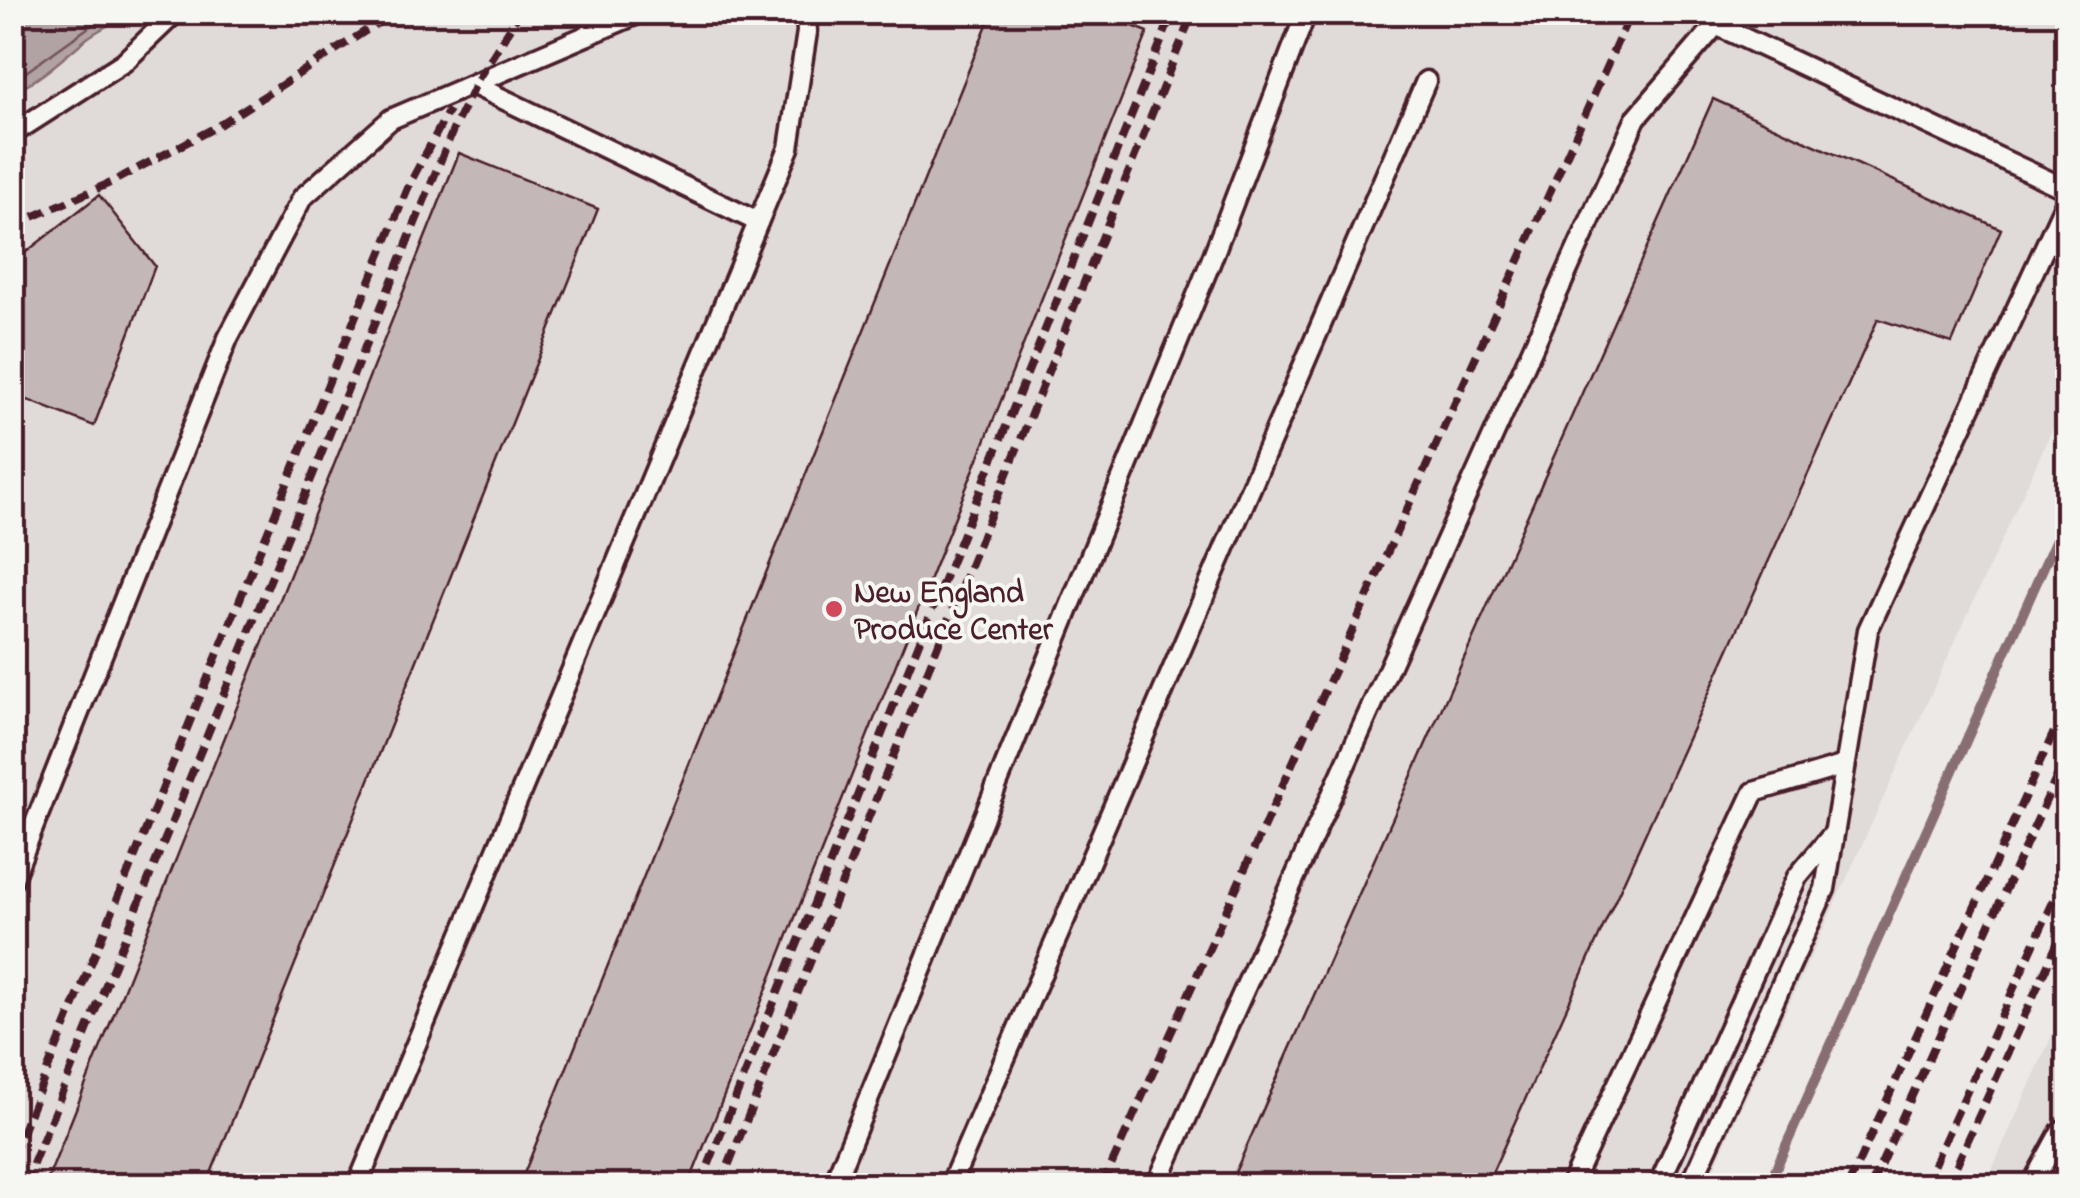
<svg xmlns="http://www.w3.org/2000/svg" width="2080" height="1198" viewBox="0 0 2080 1198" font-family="'Indie Flower',sans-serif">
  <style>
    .built { fill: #e0dad8 }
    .water { fill: #b1a2a3; stroke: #886e73; stroke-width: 2.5 }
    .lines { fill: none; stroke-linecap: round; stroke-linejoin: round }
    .shore { stroke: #73535b; stroke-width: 2.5 }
    .stream { stroke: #886e73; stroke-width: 10 }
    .building { fill: #c4b7b7; stroke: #4a1f2b; stroke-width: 2.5 }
    .service-casing { stroke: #4a1f2b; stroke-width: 25 }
    .service { stroke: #f6f6f2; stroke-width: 18 }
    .rail { stroke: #4a1f2b; stroke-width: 8; stroke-dasharray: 15 8; stroke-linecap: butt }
    .poi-dot { fill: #d1495b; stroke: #f6f6f2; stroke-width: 4 }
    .labels { text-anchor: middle; stroke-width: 8; stroke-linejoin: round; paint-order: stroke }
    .poi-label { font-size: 32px; font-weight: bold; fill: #4a1f2b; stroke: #f6f6f2; text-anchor: start }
  </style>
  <rect width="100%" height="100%" fill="#ece9e6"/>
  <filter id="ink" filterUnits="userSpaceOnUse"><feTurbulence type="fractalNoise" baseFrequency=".01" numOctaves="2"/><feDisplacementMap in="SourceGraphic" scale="20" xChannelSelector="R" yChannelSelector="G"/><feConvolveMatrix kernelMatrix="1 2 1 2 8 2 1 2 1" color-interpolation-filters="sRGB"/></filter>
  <g filter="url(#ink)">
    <g class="built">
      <polygon points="12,13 2067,13 2067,397 1706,1185 13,1185"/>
      <polygon points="2067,1002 2067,1185 1985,1185"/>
    </g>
    <path class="water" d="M12,13L13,12L128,13C115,23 99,29 86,39C62,59 41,79 13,93Z"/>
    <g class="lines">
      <polyline class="shore" points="12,82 110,12"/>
      <polyline class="stream" points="1768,1186 2068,512"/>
    </g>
    <g class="building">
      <polygon points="992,12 1097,12 1148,32 688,1186 519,1186"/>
      <polygon points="1713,99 2001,229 1952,343 1878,319 1486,1186 1229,1186"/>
      <polygon points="459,153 598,209 206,1186 45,1186"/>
      <polygon points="99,195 155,266 94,426 12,394 12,263"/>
    </g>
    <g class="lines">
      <g class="service-casing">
        <g id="service">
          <polyline points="474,85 758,222"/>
          <polyline points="12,134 124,62 176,12"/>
          <polyline points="12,881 228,338 302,198 391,119 642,12"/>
          <polyline points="357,1186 789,148 807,32 806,12"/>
          <polyline points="833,1186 1211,261 1303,21 1301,12"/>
          <polyline points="950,1186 1426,81"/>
          <polyline points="1156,1186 1636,118 1716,25 2068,190"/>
          <polyline points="1570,1186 1754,792 1845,765"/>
          <polyline points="1658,1186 1797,877 1833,834"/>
          <polyline points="1690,1186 1825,889 1868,630 2068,197"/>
          <polyline points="2031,1186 2061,1131 2068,1127"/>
        </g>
      </g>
      <use href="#service" class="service"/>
      <g class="rail">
        <polyline points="12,226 110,183 216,127 395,12"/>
        <polyline points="12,1157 410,183 449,110"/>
        <polyline points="24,1186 453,130 478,79 520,12"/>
        <polyline points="700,1186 1173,12"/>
        <polyline points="720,1186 1193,12"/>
        <polyline points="1102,1186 1631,12"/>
        <polyline points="1848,1186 2068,701"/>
        <polyline points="1871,1186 2068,752"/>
        <polyline points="1924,1186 2068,869"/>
        <polyline points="1947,1186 2068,920"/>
      </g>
    </g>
  </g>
  <circle class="poi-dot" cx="834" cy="609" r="10"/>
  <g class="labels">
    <g class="poi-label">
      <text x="854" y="602">New England<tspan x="854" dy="37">Produce Center</tspan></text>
    </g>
  </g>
  <rect width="2080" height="1198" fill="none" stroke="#f6f6f2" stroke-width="50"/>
  <rect x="25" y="25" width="2030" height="1148" fill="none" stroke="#4a1f2b" stroke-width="4" filter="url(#ink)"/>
</svg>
